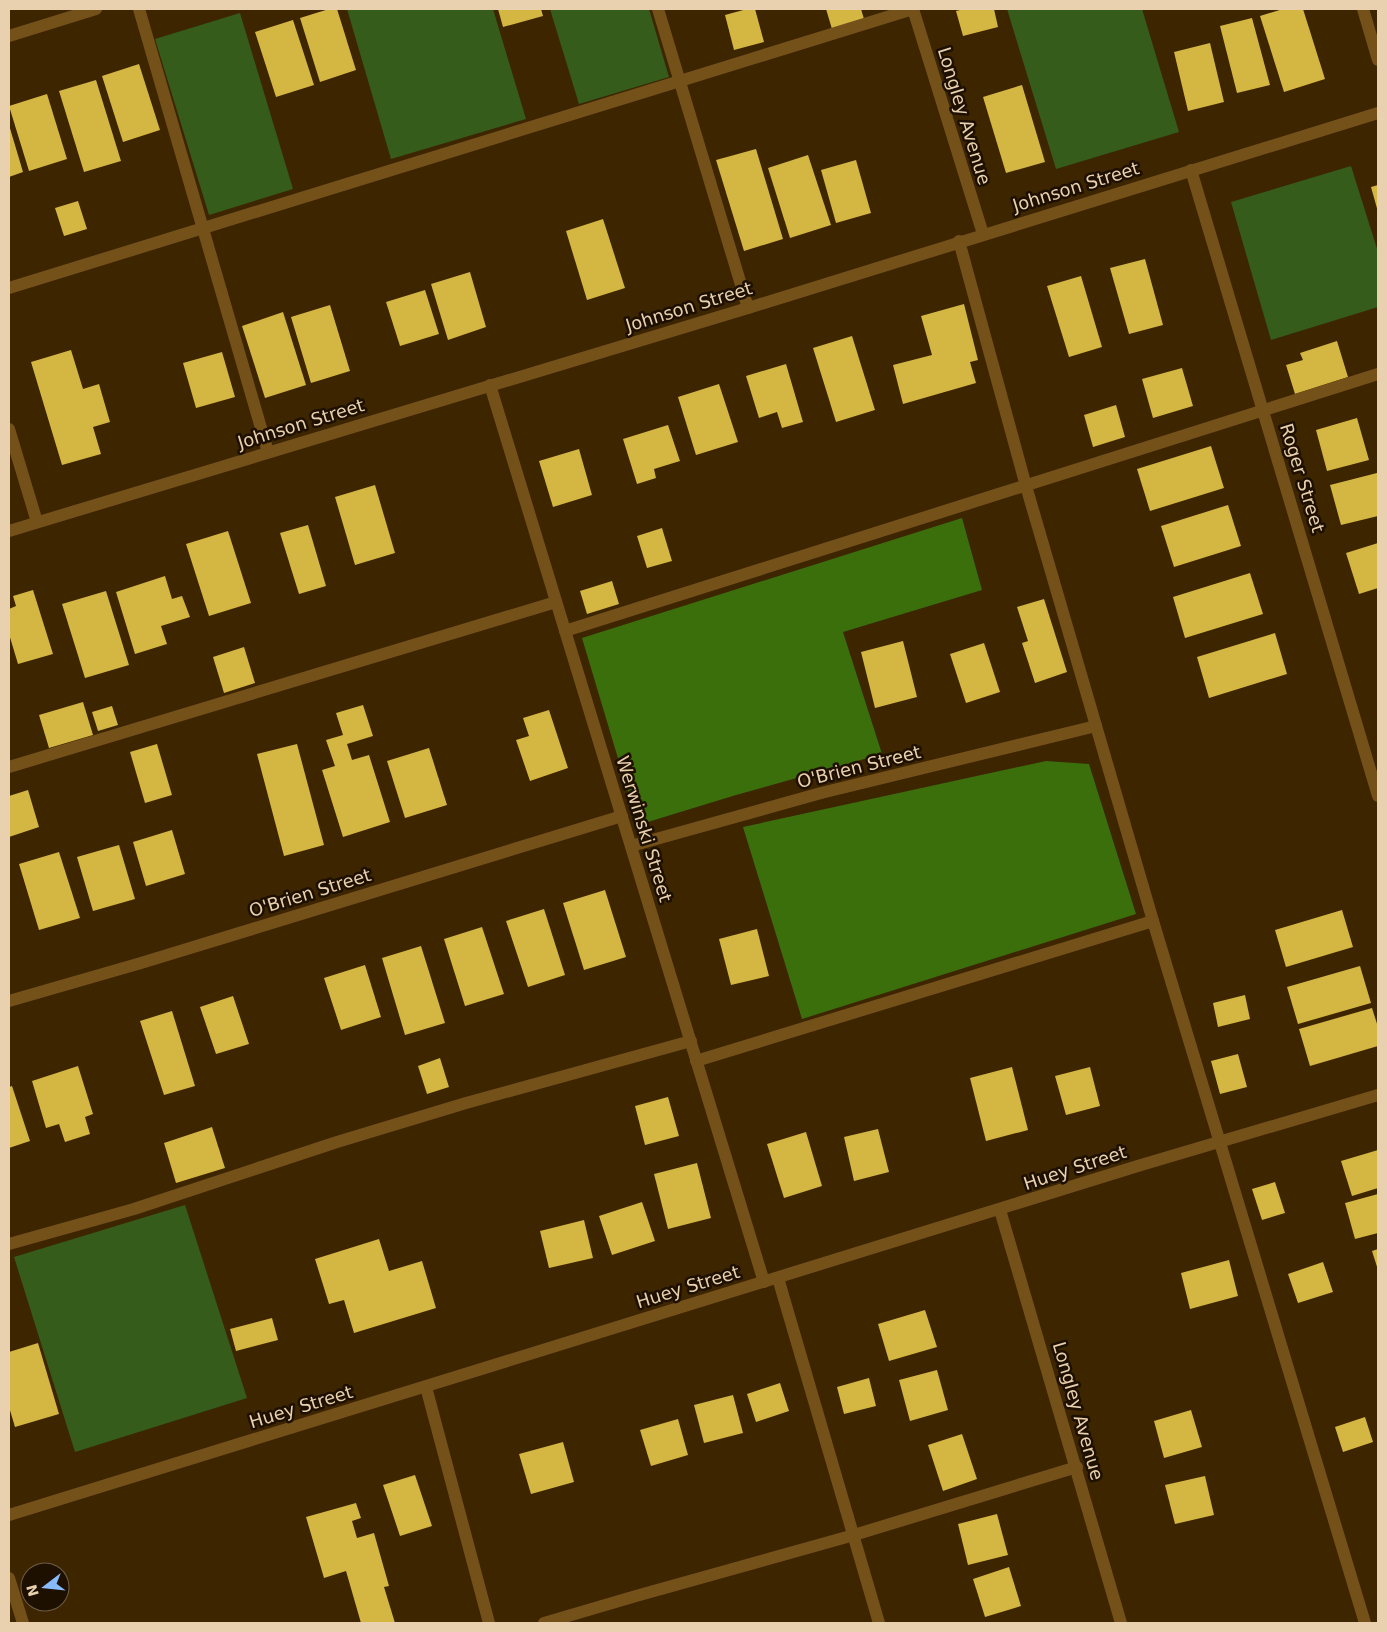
<svg xmlns="http://www.w3.org/2000/svg" width="1387" height="1632" viewBox="0 0 1387 1632" font-family="'DejaVu Sans',sans-serif">
  <style>
    .green { fill: #365c1b }
    .forest { fill: #3b6f0b }
    .building { fill: #d4b643 }
    .lines { fill: none; stroke-linecap: round; stroke-linejoin: round }
    .minor { stroke: #75511a; stroke-width: 12 }
    .labels { text-anchor: middle; stroke-width: 5; stroke-linejoin: round; paint-order: stroke }
    .street-label { font-size: 18px; fill: #e9d0ae; stroke: #1e1000 }
  </style>
  <rect width="100%" height="100%" fill="#3d2500"/>
  <g class="green">
    <polygon points="347,9 493,9 526,119 391,159"/>
    <polygon points="550,9 649,9 669,77 579,104"/>
    <polygon points="1007,9 1142,9 1179,132 1056,169"/>
    <polygon points="240,13 293,189 209,215 155,39"/>
    <polygon points="1351,166 1378,252 1378,307 1271,340 1231,202"/>
    <polygon points="185,1205 247,1398 75,1452 14,1257"/>
  </g>
  <g class="forest">
    <polygon points="962,518 982,590 843,632 882,754 736,795 638,825 582,638"/>
    <polygon points="1046,761 1089,764 1136,914 802,1019 743,827"/>
  </g>
  <g class="building">
    <polygon points="329,9 337,9 356,70 320,82 300,18"/>
    <polygon points="498,9 541,9 543,16 503,27"/>
    <polygon points="747,9 755,9 764,42 734,50 725,15"/>
    <polygon points="826,9 861,9 864,19 832,29"/>
    <polygon points="964,9 994,9 998,27 963,36 956,11"/>
    <polygon points="1283,9 1303,9 1325,79 1284,92 1260,16"/>
    <polygon points="1252,18 1270,85 1237,93 1220,26"/>
    <polygon points="293,20 314,85 276,97 255,32"/>
    <polygon points="1210,43 1224,102 1188,111 1174,52"/>
    <polygon points="139,64 160,130 123,142 102,76"/>
    <polygon points="96,80 121,161 84,172 59,91"/>
    <polygon points="1022,85 1045,162 1006,173 983,97"/>
    <polygon points="47,94 67,159 29,171 9,106"/>
    <polygon points="9,125 23,172 9,177"/>
    <polygon points="756,149 783,239 744,251 716,160"/>
    <polygon points="808,155 831,225 790,238 768,168"/>
    <polygon points="856,160 871,213 836,223 821,170"/>
    <polygon points="1378,185 1378,212 1371,187"/>
    <polygon points="78,201 87,229 64,236 55,208"/>
    <polygon points="603,219 625,288 587,300 566,231"/>
    <polygon points="1145,259 1163,325 1129,334 1110,268"/>
    <polygon points="470,272 486,327 448,340 431,284"/>
    <polygon points="1081,276 1102,347 1069,357 1047,286"/>
    <polygon points="425,290 439,334 400,346 386,302"/>
    <polygon points="964,304 978,360 970,362 976,383 903,404 893,365 932,355 921,316"/>
    <polygon points="330,305 350,371 311,383 291,317"/>
    <polygon points="283,312 306,385 265,398 242,326"/>
    <polygon points="852,336 875,410 836,422 813,348"/>
    <polygon points="1337,341 1348,377 1295,394 1286,365 1303,360 1300,353"/>
    <polygon points="71,350 83,389 99,384 110,422 93,427 101,454 62,465 31,362"/>
    <polygon points="222,352 235,397 196,408 183,363"/>
    <polygon points="786,364 803,422 782,428 777,412 759,418 746,376"/>
    <polygon points="1182,368 1193,406 1153,418 1142,379"/>
    <polygon points="719,384 738,442 696,455 678,397"/>
    <polygon points="1116,405 1125,437 1093,447 1084,415"/>
    <polygon points="1357,418 1369,460 1327,471 1316,430"/>
    <polygon points="668,425 680,461 654,469 656,478 637,484 623,439"/>
    <polygon points="1211,446 1224,488 1150,511 1137,469"/>
    <polygon points="579,449 592,495 553,507 539,461"/>
    <polygon points="1377,473 1378,480 1378,516 1341,525 1330,485"/>
    <polygon points="375,485 395,553 355,565 335,497"/>
    <polygon points="1228,505 1241,546 1174,567 1161,526"/>
    <polygon points="308,525 326,586 299,594 280,533"/>
    <polygon points="662,528 672,561 647,568 637,536"/>
    <polygon points="228,531 251,603 209,616 186,544"/>
    <polygon points="1378,543 1378,588 1359,594 1346,553"/>
    <polygon points="1250,573 1263,614 1185,638 1173,597"/>
    <polygon points="165,576 172,599 182,596 190,617 161,626 167,644 135,654 116,592"/>
    <polygon points="612,581 619,604 587,614 580,591"/>
    <polygon points="33,590 53,654 18,664 9,634 9,609 16,606 13,596"/>
    <polygon points="106,591 129,665 85,678 62,604"/>
    <polygon points="1044,599 1067,672 1035,683 1022,643 1028,641 1017,607"/>
    <polygon points="1275,633 1287,674 1209,698 1197,657"/>
    <polygon points="903,641 917,697 875,708 861,652"/>
    <polygon points="984,643 1000,692 966,703 950,654"/>
    <polygon points="244,647 255,683 224,693 213,657"/>
    <polygon points="83,702 93,735 49,748 39,715"/>
    <polygon points="363,705 373,736 347,744 352,760 369,755 390,822 343,837 322,770 335,766 326,740 343,735 336,713"/>
    <polygon points="112,706 118,725 98,731 92,712"/>
    <polygon points="549,710 568,768 530,781 516,740 529,736 523,718"/>
    <polygon points="157,744 172,795 145,803 130,752"/>
    <polygon points="297,744 324,845 284,856 257,754"/>
    <polygon points="429,748 447,805 405,818 387,761"/>
    <polygon points="28,790 39,827 9,837 9,796"/>
    <polygon points="172,830 185,874 146,886 133,842"/>
    <polygon points="119,845 135,899 93,911 77,857"/>
    <polygon points="59,852 80,918 39,930 19,864"/>
    <polygon points="605,890 626,957 584,970 563,903"/>
    <polygon points="544,909 565,975 528,987 506,921"/>
    <polygon points="1342,910 1353,947 1286,967 1275,930"/>
    <polygon points="482,927 504,994 465,1006 444,939"/>
    <polygon points="757,929 769,976 731,985 719,939"/>
    <polygon points="421,946 445,1023 405,1035 382,958"/>
    <polygon points="365,965 381,1017 341,1030 324,978"/>
    <polygon points="1360,966 1371,1003 1298,1024 1287,987"/>
    <polygon points="1245,995 1250,1019 1218,1027 1213,1003"/>
    <polygon points="233,996 249,1044 216,1054 200,1007"/>
    <polygon points="1372,1008 1378,1027 1378,1046 1310,1066 1299,1029"/>
    <polygon points="172,1011 195,1086 164,1095 140,1021"/>
    <polygon points="1238,1054 1247,1087 1220,1094 1211,1061"/>
    <polygon points="440,1058 449,1087 427,1094 418,1066"/>
    <polygon points="78,1066 93,1114 85,1117 90,1134 65,1142 59,1124 46,1128 32,1081"/>
    <polygon points="1012,1067 1028,1130 986,1141 970,1078"/>
    <polygon points="1090,1067 1100,1106 1066,1115 1055,1076"/>
    <polygon points="12,1086 30,1141 9,1148 9,1087"/>
    <polygon points="668,1097 679,1136 645,1145 635,1106"/>
    <polygon points="212,1127 225,1168 176,1183 164,1143"/>
    <polygon points="878,1129 889,1172 854,1181 844,1137"/>
    <polygon points="806,1132 822,1186 784,1198 767,1144"/>
    <polygon points="1378,1150 1378,1188 1352,1196 1341,1161"/>
    <polygon points="697,1163 711,1218 668,1229 654,1174"/>
    <polygon points="1275,1182 1285,1213 1262,1220 1252,1189"/>
    <polygon points="1378,1194 1378,1233 1355,1239 1345,1203"/>
    <polygon points="642,1202 655,1241 612,1255 599,1216"/>
    <polygon points="584,1220 593,1258 549,1268 540,1231"/>
    <polygon points="379,1239 389,1271 422,1261 436,1308 354,1333 344,1300 329,1304 315,1259"/>
    <polygon points="1378,1249 1378,1270 1372,1251"/>
    <polygon points="1229,1260 1238,1296 1190,1309 1181,1273"/>
    <polygon points="1323,1262 1333,1292 1298,1303 1288,1274"/>
    <polygon points="925,1310 937,1347 889,1361 878,1324"/>
    <polygon points="272,1318 278,1340 236,1351 230,1329"/>
    <polygon points="38,1343 59,1414 15,1427 9,1407 9,1352"/>
    <polygon points="937,1370 948,1410 910,1421 899,1380"/>
    <polygon points="869,1378 876,1406 844,1414 837,1387"/>
    <polygon points="780,1383 789,1411 756,1422 747,1394"/>
    <polygon points="733,1395 743,1433 704,1443 694,1405"/>
    <polygon points="1191,1410 1202,1447 1164,1458 1154,1421"/>
    <polygon points="1365,1417 1373,1442 1343,1452 1335,1427"/>
    <polygon points="678,1419 688,1455 651,1466 640,1430"/>
    <polygon points="962,1434 977,1479 943,1491 928,1445"/>
    <polygon points="563,1442 574,1482 531,1494 519,1454"/>
    <polygon points="415,1475 432,1526 400,1536 383,1485"/>
    <polygon points="1205,1476 1214,1515 1175,1524 1165,1485"/>
    <polygon points="356,1503 361,1518 352,1521 357,1538 374,1533 389,1586 384,1587 395,1623 361,1623 346,1571 324,1578 306,1517"/>
    <polygon points="997,1514 1008,1555 968,1565 958,1524"/>
    <polygon points="1009,1567 1021,1606 985,1617 973,1579"/>
  </g>
  <g class="lines">
    <g class="minor">
      <polyline points="139,9 268,452"/>
      <polyline points="658,9 748,308"/>
      <polyline points="913,9 983,234"/>
      <polyline points="1363,9 1378,60"/>
      <polyline points="9,36 96,9"/>
      <polyline points="1191,170 1378,796"/>
      <polyline points="959,241 1026,486 1153,921 1365,1623"/>
      <path d="M9,288C310,193 612,103 913,9"/>
      <polyline points="490,385 764,1282"/>
      <polyline points="9,429 37,522"/>
      <polyline points="9,531 748,308 1378,113"/>
      <polyline points="565,631 1378,374"/>
      <polyline points="9,767 556,602"/>
      <polyline points="631,846 821,793 1096,726"/>
      <polyline points="9,1001 141,963 622,816"/>
      <polyline points="696,1061 1153,921"/>
      <polyline points="1000,1210 1121,1623"/>
      <polyline points="9,1244 134,1209 337,1142 466,1103 691,1041"/>
      <polyline points="778,1278 879,1623"/>
      <polyline points="426,1387 489,1623"/>
      <polyline points="9,1515 1141,1165 1378,1095"/>
      <polyline points="9,1578 23,1623"/>
      <polyline points="544,1623 636,1596 854,1535 1077,1467"/>
    </g>
  </g>
  <g class="labels">
    <g class="street-label">
      <text transform="translate(964 116) rotate(73)" y="6">Longley Avenue</text>
      <text transform="translate(1076 187) rotate(-17)" y="6">Johnson Street</text>
      <text transform="translate(689 307) rotate(-17)" y="6">Johnson Street</text>
      <text transform="translate(301 424) rotate(-17)" y="6">Johnson Street</text>
      <text transform="translate(1302 478) rotate(73)" y="6">Roger Street</text>
      <text transform="translate(859 767) rotate(-14)" y="6">O'Brien Street</text>
      <text transform="translate(644 829) rotate(73)" y="6">Werwinski Street</text>
      <text transform="translate(310 893) rotate(-17)" y="6">O'Brien Street</text>
      <text transform="translate(1075 1168) rotate(-18)" y="6">Huey Street</text>
      <text transform="translate(688 1287) rotate(-17)" y="6">Huey Street</text>
      <text transform="translate(301 1407) rotate(-17)" y="6">Huey Street</text>
      <text transform="translate(1078 1411) rotate(74)" y="6">Longley Avenue</text>
    </g>
  </g>
  <rect width="1387" height="1632" fill="none" stroke="#e9d0ae" stroke-width="20"/>
  <g transform="translate(45 1587) rotate(254)"><circle r="24" fill="#1e1000" stroke="#6f5d46"/>
  <path d="M0-4L9 19L0 12L-9 19Z" fill="#87bbfb"/>
  <text y="-8" font-size="14" font-weight="bold" text-anchor="middle" fill="#e9d0ae">N</text>
  </g>
</svg>
